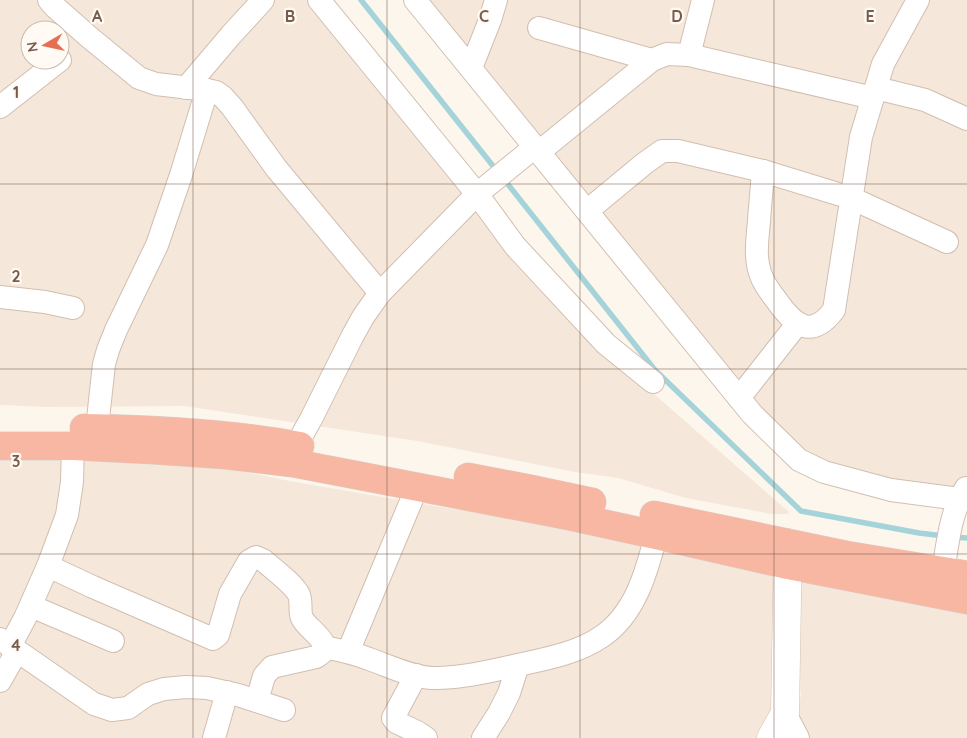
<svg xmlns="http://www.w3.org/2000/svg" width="967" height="738" viewBox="0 0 967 738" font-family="Quicksand,sans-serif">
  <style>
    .residential { fill: #f5e8da; fill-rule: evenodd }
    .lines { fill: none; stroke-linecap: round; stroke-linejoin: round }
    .stream { stroke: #a5d3da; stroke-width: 5.5 }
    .street-casing { stroke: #d1beb0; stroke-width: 24 }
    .secondary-casing { stroke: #d6c0b0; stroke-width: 29 }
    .highway-casing { stroke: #dad1cd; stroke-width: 29 }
    .street { stroke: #fff; stroke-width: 22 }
    .secondary { stroke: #fff; stroke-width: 28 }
    .highway { stroke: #f7b7a3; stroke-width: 28 }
    .grid { fill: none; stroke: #7a5c4d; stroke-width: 1; stroke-opacity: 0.55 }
    .grid-label { font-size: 16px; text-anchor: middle; font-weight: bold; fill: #7a5c4d; stroke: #fffaf3; stroke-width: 4.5; stroke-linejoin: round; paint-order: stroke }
  </style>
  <rect width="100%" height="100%" fill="#fdf6ec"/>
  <g class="residential">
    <path d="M0,0H308L645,386L789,512L788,514H772L686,498L618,478L575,472L417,441L184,406L44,407L0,405ZM30,30H60V60H30Z"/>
    <polygon points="407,0 967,0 967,502 802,472"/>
    <polygon points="0,459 34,460 132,460 230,469 290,481 429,505 664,542 779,563 777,697 762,738 0,738"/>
    <polygon points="800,569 967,608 967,738 780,738 801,696 795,642"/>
  </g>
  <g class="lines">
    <g class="stream">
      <polyline points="361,0 497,171"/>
      <polyline points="503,178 655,370 801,511 919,533 944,536"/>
      <polyline points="953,537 967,538"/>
    </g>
    <g class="street-casing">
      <g id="street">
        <polyline points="49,0 55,7 89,37 139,78 156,84 207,90 216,92 223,97 232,107 276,168 380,293"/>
        <polyline points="319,0 477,194 515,246 606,344 653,382"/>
        <polyline points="415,0 752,414 799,460 824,472 891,490 959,499"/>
        <polyline points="539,28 652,60"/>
        <polyline points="689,55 703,0"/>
        <polyline points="471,68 490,20 496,0"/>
        <polyline points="186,88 231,35 263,0"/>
        <polyline points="876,88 925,100 967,119"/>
        <polyline points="0,107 60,60"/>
        <polyline points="539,152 652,60 667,54 689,55 873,98"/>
        <path d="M763,171C762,187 760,204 759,221C758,235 755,250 758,264C760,279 768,289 777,301C794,325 811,340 834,310L861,137L883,64L918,0"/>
        <polyline points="587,211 645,163 662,151 678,151 763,171 851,198 947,242"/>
        <polyline points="0,297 45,302 73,308"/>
        <polyline points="739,398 798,323"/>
        <polyline points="97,428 104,364 108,350 116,330 157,245 181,175 207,90"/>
        <polyline points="293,462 296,446 311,419 352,337 363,317 380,293 477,194 535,147"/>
        <path d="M48,566L93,587L213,639L218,635L230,594L249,561L256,557L263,560C272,568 295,585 299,595C302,603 299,611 302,618C307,630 339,645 316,657L272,667L264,676L257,701"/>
        <path d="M943,571C948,543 950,512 966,488"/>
        <polyline points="31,606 113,641"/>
        <polyline points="0,639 94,704 112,710 128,708 148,694 164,689 186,687 207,688 238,695 284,710"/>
        <polyline points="10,646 25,618 48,566 67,515 72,482 73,446"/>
        <path d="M324,647C339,650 354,653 369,659C389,666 409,676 431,678C460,679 489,671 518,665"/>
        <polyline points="348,652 417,487"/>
        <polyline points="416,675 393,718 396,722 417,732 426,738"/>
        <polyline points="0,681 17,651"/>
        <polyline points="785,713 798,738"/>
        <polyline points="214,738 227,692"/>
        <path d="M483,738L499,713L509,693L518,665C545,659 578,653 601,637C635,615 647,571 656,535"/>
      </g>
    </g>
    <g class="secondary-casing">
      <polyline id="secondary" points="771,738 785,713 788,543"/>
    </g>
    <g class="highway-casing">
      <g id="highway">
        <path d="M84,428C156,429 229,433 300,446"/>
        <polyline points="0,446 73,446 153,450 226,455 293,463 569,516 656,535 788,565 967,600"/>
        <polyline points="468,477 531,489 592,502"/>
        <polyline points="654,515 846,555 967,575"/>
      </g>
    </g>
    <use href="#street" class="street"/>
    <use href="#secondary" class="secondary"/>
    <use href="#highway" class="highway"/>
  </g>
  <path class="grid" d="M193,0V738M387,0V738M580,0V738M774,0V738M0,184H967M0,369H967M0,554H967"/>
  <g class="grid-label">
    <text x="97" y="22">A</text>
    <text x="290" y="22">B</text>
    <text x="484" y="22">C</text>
    <text x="677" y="22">D</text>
    <text x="870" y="22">E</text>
    <text x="16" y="98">1</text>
    <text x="16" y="282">2</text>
    <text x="16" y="467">3</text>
    <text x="16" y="651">4</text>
  </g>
  <g transform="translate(45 45) rotate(261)"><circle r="24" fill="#fffaf3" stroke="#cabbb1"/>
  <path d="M0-4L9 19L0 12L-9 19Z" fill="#e76f51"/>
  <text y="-8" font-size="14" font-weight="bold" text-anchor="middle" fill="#7a5c4d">N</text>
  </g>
</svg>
